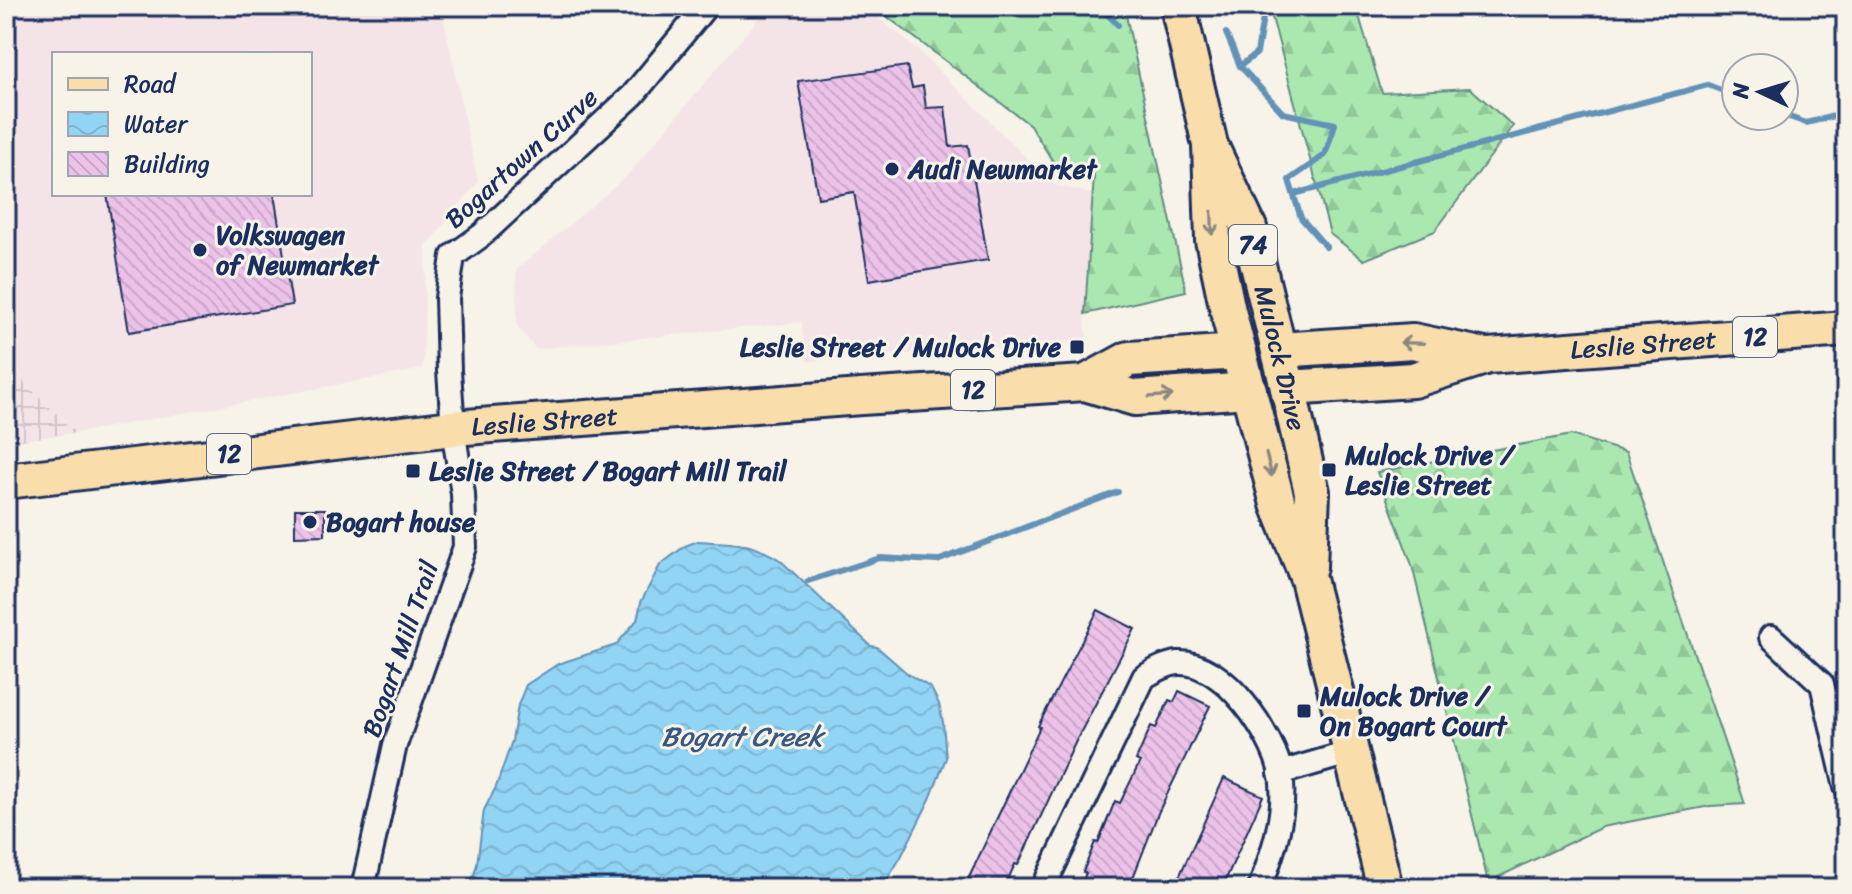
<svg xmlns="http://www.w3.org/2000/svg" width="1852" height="894" viewBox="0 0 1852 894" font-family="Sriracha,sans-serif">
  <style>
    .built { fill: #f4e4e8; fill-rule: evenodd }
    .industrial { fill: url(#industrial-grid) }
    .forest { fill: url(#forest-firs); stroke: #628c86; stroke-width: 2 }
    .water { fill: url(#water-waves); stroke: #6292b7; stroke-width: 2 }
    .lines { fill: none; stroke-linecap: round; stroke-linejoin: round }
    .stream { stroke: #6292b7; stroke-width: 6 }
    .building { fill: url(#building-back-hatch); stroke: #1b2f5e; stroke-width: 2 }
    .street-casing { stroke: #1b2f5e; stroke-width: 28 }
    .primary-casing { stroke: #1b2f5e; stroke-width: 40 }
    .street { stroke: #f7f3e8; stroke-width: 22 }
    .primary { stroke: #f9deab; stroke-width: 34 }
    .oneway { stroke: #8a8684 }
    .poi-dot { fill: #1b2f5e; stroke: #f7f3e8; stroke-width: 3 }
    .labels { text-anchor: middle; stroke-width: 6; stroke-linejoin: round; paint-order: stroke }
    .shield { fill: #f7f3e8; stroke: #5d6a87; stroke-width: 2 }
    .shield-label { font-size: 24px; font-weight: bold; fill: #1b2f5e }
    .street-label { font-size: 26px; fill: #1b2f5e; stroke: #f7f3e8 }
    .poi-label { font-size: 26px; font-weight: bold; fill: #1b2f5e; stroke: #f7f3e8; text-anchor: start }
    .water-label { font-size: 28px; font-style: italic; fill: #385883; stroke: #f7f3e8 }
  </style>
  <defs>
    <pattern id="industrial-grid" width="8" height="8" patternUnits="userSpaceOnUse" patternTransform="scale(2)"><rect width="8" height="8" fill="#f4e4e8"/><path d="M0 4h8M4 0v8" fill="none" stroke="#d1c4c9"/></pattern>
    <pattern id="forest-firs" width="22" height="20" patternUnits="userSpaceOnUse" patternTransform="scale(2)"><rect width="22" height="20" fill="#aae8af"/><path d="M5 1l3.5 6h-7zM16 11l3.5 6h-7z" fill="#92c799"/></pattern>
    <pattern id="water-waves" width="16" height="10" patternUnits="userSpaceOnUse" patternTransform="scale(2)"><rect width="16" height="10" fill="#91d4f3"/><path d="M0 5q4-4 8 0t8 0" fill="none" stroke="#7cb6d3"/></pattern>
    <pattern id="building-back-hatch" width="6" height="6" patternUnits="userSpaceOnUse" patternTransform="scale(2)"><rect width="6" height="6" fill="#ecc2e9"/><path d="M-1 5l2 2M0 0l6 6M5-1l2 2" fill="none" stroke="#caa7ca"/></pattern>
  </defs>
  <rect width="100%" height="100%" fill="#f7f3e8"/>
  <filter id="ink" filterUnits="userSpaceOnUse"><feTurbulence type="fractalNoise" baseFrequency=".0125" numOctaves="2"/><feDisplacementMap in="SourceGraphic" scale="16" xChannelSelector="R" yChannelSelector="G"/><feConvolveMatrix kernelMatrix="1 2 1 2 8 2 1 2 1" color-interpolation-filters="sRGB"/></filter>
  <g filter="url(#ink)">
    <g class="built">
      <path d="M56,6H441L478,182L426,247L423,369L76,433L6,364V15ZM54,54H310V194H54Z"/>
      <polygon points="769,6 864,6 918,50 1054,185 1093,194 1085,314 1087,341 807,361 801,322 536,349 517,326 516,270 627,176"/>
    </g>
    <polygon class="industrial" points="6,364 76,433 6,442"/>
    <g class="forest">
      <polygon points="873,6 1124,6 1186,291 1085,314 1094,175 1059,171 1030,125"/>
      <polygon points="1269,6 1356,6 1382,93 1470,88 1513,126 1435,231 1364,260 1330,234"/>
      <polygon points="1571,435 1626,452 1745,804 1710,806 1602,827 1488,882 1412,565 1377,472"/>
    </g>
    <path class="water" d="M698,541C734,544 747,540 780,560L871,646L877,647L908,674L931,688L939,704L943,722L946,758L930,799L901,857L882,888H470L477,864L484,810L496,787L512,741L518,705L526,685L558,664L616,645L637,620L641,602L660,565L685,546Z"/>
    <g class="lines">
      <g class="stream">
        <polyline points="1099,6 1118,25"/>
        <polyline points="1226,33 1240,66 1283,113 1335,124 1325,155 1289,180 1301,218 1326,247"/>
        <polyline points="1240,66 1257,53 1265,6"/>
        <polyline points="1784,115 1806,123 1846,113"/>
        <polyline points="1294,194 1708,85 1736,96"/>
        <polyline points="808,581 880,558 937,561 1118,492"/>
        <polyline points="453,884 454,888"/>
      </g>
    </g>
    <g class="building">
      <polygon points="907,66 912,88 923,86 926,108 945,107 950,147 968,145 988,260 869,280 854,192 818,198 798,81"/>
      <polygon points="107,194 274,194 292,305 129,332"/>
      <polygon points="295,509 325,509 325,535 295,536"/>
      <polygon points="1098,610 1135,629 1076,741 1018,865 1015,864 1004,888 964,888 1040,727 1038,726"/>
      <polygon points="1179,691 1210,706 1159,811 1129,888 1083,888 1086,881 1083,880 1086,873 1083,872 1095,842 1098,843 1115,801 1120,803 1140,762 1136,760 1151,726 1156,728 1169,700 1174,702"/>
      <polygon points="1224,778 1263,796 1222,888 1174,888"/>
    </g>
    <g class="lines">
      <g class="street-casing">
        <g id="street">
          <polyline points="1771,637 1822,684 1846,787"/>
          <polyline points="1280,773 1352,752"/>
          <polyline points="363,888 395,745 465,547 463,494 453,428 449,371 447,298 453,256 482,235 633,95 706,6"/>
          <path d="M1043,888L1144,677C1154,671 1166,664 1178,663C1223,660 1274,735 1281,774C1287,813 1273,852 1260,888"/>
        </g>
      </g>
      <g class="primary-casing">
        <g id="primary">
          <path id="s1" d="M1178,6L1210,145L1249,228L1288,388L1312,492L1309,567"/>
          <polyline points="1210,145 1213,240 1228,311 1278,504 1308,579 1385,888"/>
          <polyline points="1279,350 1413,341 1485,356"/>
          <polyline points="1085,383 1129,359 1239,352"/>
          <path id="s2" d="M1288,388L1413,380L1488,356L1846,329"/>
          <path id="s3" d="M6,481L453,428L861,397L1085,383L1135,398L1249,390"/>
        </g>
      </g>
      <use href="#street" class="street"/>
      <use href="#primary" class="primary"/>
    </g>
    <defs><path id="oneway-shaft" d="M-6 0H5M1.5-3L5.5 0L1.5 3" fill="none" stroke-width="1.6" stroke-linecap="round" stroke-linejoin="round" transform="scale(2)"/></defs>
    <g class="oneway">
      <use href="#oneway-shaft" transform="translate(1212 223) rotate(89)"/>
      <use href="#oneway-shaft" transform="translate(1412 343) rotate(-178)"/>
      <use href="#oneway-shaft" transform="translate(1161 396) rotate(-4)"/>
      <use href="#oneway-shaft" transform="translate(1269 465) rotate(76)"/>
    </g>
  </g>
  <g class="poi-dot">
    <circle cx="892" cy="169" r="8"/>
    <circle cx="200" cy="250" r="8"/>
    <rect x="1069" y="339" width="16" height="16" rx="4"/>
    <rect x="1321" y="462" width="16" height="16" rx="4"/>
    <rect x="405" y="463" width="16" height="16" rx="4"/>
    <circle cx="310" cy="522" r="8"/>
    <rect x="1296" y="703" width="16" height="16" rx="4"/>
  </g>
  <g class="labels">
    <g class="shield">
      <rect x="1229" y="225" width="48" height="40" rx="6"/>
      <rect x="1733" y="317" width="44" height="40" rx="6"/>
      <rect x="951" y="370" width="44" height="40" rx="6"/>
      <rect x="207" y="434" width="44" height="40" rx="6"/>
    </g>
    <g class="shield-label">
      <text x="1253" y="253">74</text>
      <text x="1755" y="345">12</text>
      <text x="973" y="398">12</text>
      <text x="229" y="462">12</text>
    </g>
    <g class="street-label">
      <text transform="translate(521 158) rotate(-42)" y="9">Bogartown Curve</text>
      <text dy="9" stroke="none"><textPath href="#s2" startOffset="360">Leslie Street</textPath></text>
      <text dy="9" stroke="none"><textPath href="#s1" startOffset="368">Mulock Drive</textPath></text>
      <text dy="9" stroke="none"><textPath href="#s3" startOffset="542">Leslie Street</textPath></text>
      <text transform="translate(400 649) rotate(-71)" y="9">Bogart Mill Trail</text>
    </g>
    <g class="poi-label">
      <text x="908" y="178">Audi Newmarket</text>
      <text x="216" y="244">Volkswagen<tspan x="216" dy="30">of Newmarket</tspan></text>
      <text x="1061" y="356" text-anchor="end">Leslie Street / Mulock Drive</text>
      <text x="1345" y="464">Mulock Drive /<tspan x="1345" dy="30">Leslie Street</tspan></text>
      <text x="429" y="480">Leslie Street / Bogart Mill Trail</text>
      <text x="326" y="531">Bogart house</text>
      <text x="1320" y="705">Mulock Drive /<tspan x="1320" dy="30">On Bogart Court</tspan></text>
    </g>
    <g class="water-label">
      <text x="742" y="746">Bogart Creek</text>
    </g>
  </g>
  <rect width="1852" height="894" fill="none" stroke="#f7f3e8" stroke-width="32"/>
  <rect x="16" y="16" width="1820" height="862" fill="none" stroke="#1b2f5e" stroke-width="3" filter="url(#ink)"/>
  <rect x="52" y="52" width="260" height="144" fill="#f7f3e8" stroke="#9fa5b1" stroke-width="2"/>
  <rect x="68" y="78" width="40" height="12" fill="#f9deab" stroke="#9fa5b1" stroke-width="2"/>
  <text x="124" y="92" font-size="24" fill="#1b2f5e">Road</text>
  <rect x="68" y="112" width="40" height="24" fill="url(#water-waves)" stroke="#9fa5b1" stroke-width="2"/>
  <text x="124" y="132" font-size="24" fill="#1b2f5e">Water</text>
  <rect x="68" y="152" width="40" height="24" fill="url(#building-back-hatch)" stroke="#9fa5b1" stroke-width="2"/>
  <text x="124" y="172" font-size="24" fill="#1b2f5e">Building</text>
  <g transform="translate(1760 92) rotate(274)"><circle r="38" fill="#f7f3e8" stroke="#9fa5b1" stroke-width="2"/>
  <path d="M0-6L14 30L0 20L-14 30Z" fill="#1b2f5e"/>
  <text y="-12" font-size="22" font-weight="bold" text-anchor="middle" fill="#1b2f5e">N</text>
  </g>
</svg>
